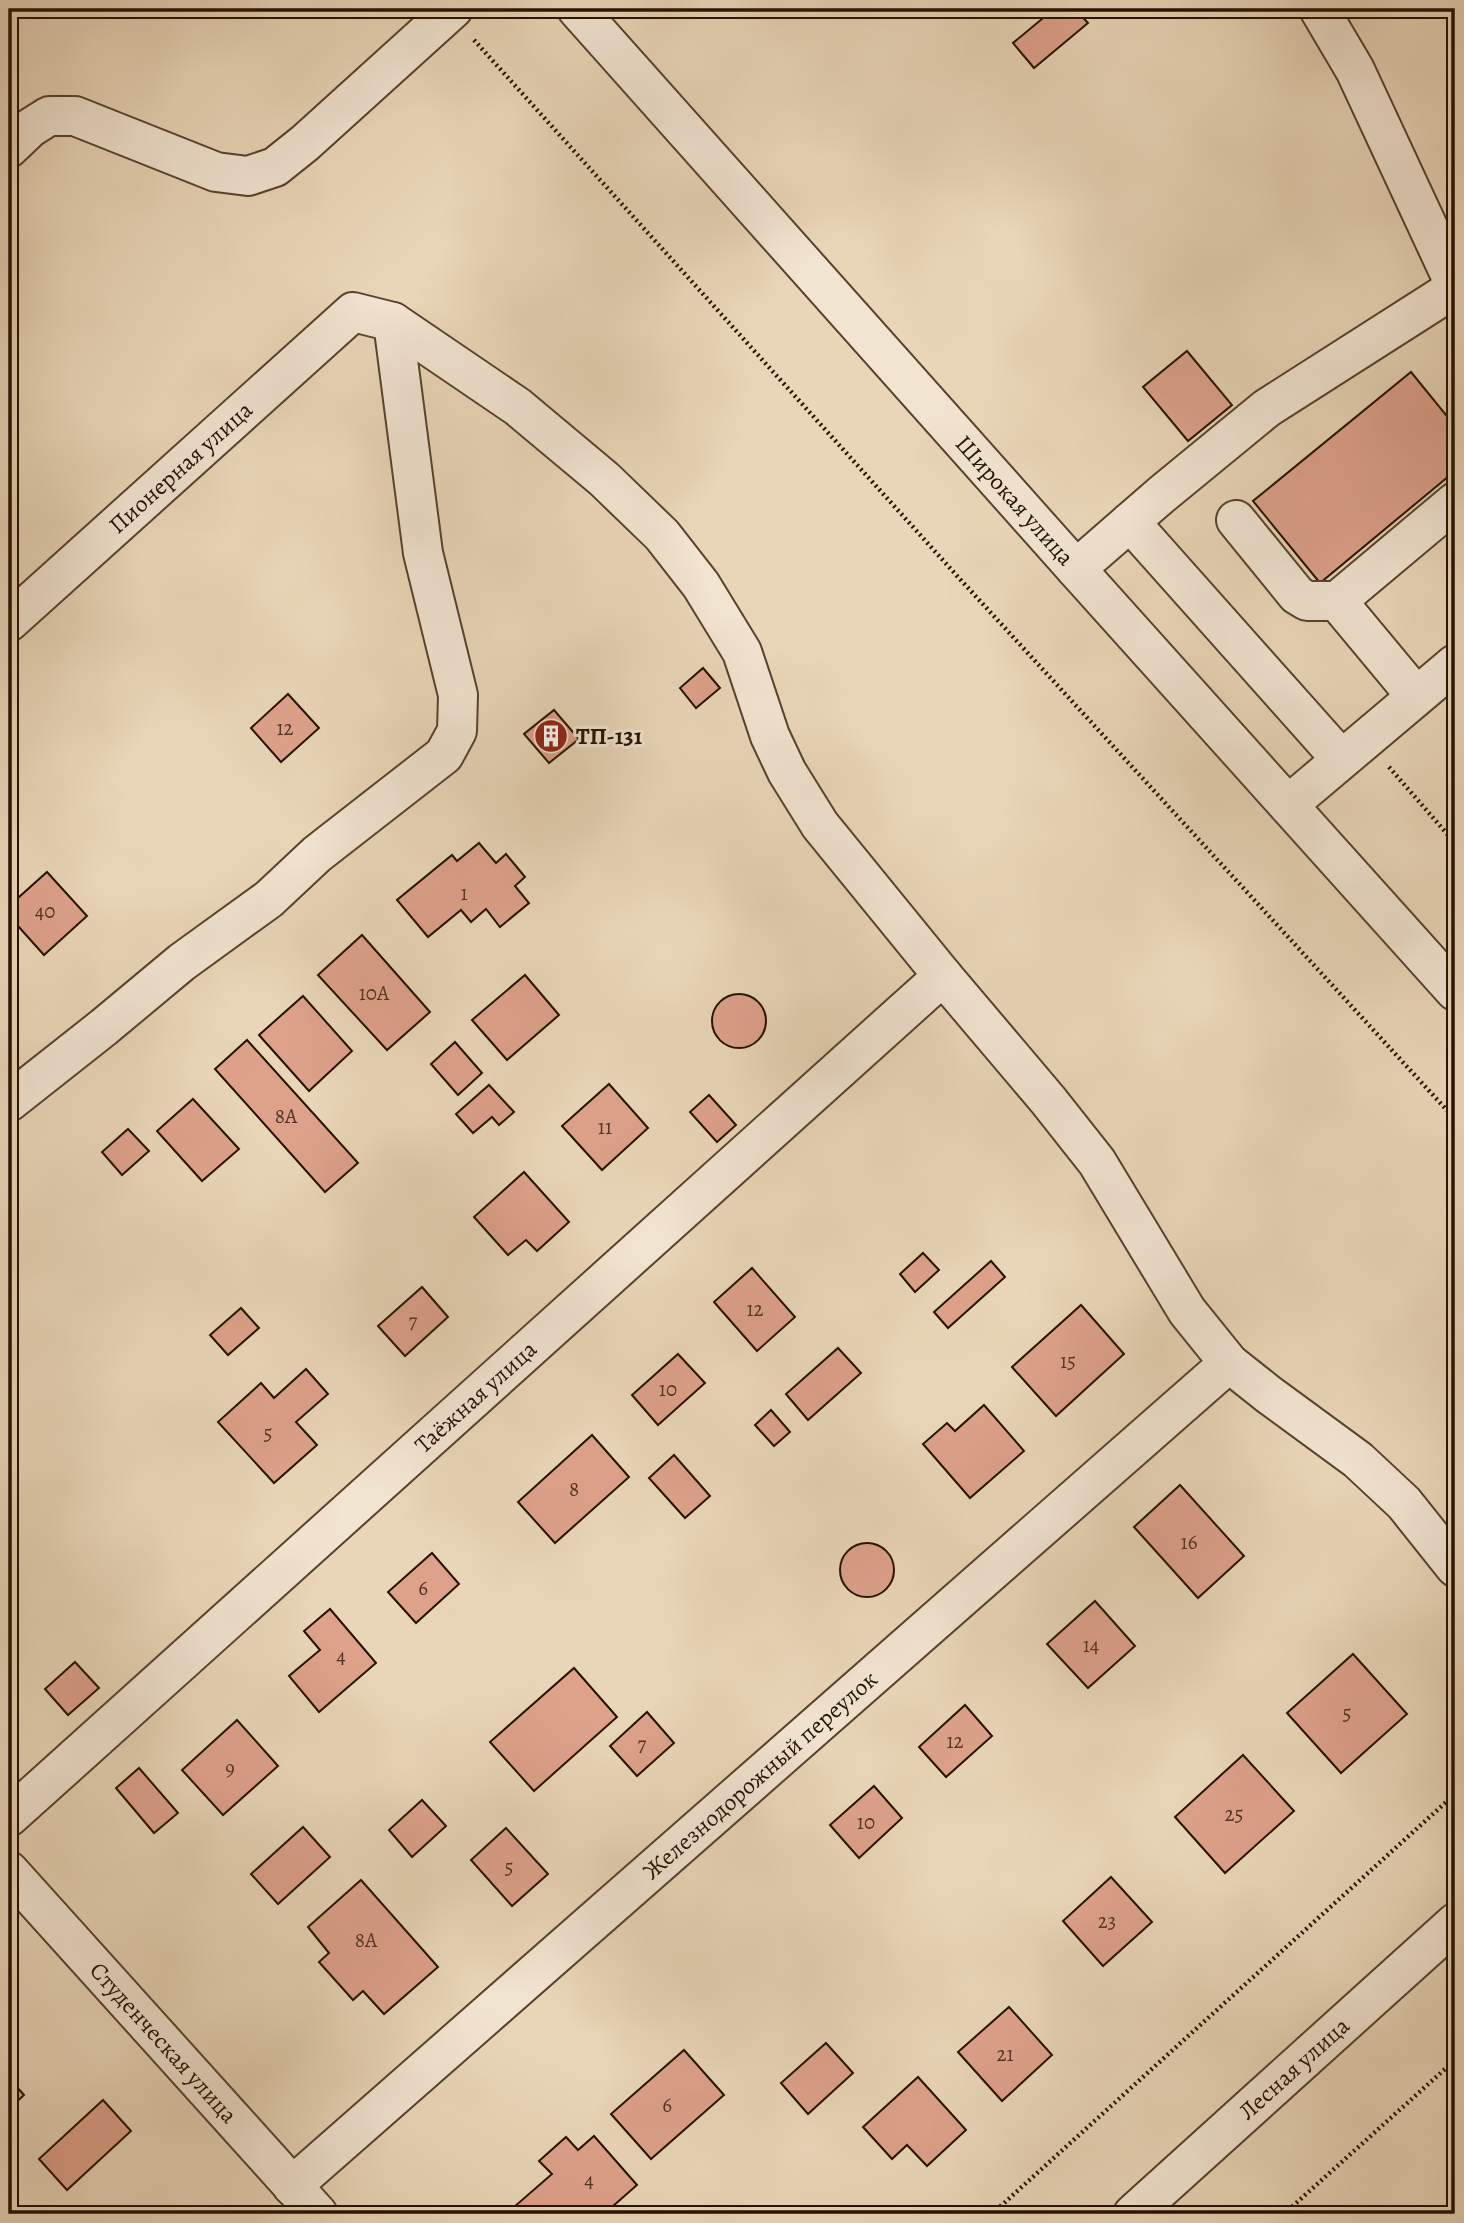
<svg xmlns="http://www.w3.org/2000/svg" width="1464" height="2223" viewBox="0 0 1464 2223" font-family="Alegreya,serif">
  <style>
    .building { fill: #dea28b; stroke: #251100; stroke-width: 2 }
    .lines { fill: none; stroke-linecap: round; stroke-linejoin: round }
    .minor-casing { stroke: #56422e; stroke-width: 42 }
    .path { stroke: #251100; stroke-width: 4.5; stroke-dasharray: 2 3.5; stroke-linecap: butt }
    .minor { stroke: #f1e4d1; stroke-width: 38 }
    .labels { text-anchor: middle; stroke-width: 6; stroke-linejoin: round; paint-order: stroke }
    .number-label { font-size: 21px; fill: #533523 }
    .street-label { font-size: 24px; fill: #251100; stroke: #f1e4d1 }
    .poi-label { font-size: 24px; font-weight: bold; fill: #251100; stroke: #f1e4d1; text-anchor: start }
  </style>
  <rect width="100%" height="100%" fill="#e9d6b8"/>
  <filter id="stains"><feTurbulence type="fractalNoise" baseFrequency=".00286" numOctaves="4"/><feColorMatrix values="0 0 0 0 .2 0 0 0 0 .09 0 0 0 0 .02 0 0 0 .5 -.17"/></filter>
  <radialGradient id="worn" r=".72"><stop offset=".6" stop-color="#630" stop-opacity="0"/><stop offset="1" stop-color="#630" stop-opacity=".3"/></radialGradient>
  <g class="building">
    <polygon points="1054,9 1075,9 1088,23 1034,68 1013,43"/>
    <polygon points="1187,351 1232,405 1188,441 1143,387"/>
    <polygon points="1411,372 1455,426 1455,471 1320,583 1253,501"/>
    <polygon points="703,668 720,688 696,708 680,688"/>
    <polygon points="288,694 319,728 281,762 251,728"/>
    <polygon points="554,710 579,739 549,763 524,734"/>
    <polygon points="479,843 496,863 506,854 525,877 515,886 529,903 500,927 486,909 471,922 461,910 428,937 397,900 452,855 457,861"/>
    <polygon points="47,872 87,916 44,955 9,916 9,906"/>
    <polygon points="362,935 430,1012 387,1050 318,975"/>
    <polygon points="525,975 559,1015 507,1060 472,1020"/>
    <circle cx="739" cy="1021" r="27"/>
    <polygon points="303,996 352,1051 309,1091 259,1035"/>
    <polygon points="247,1040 358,1163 325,1192 215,1069"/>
    <polygon points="455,1042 482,1073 458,1095 431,1064"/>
    <polygon points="609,1084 648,1128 602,1170 562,1126"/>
    <polygon points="489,1085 514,1112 499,1125 492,1117 473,1133 456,1114"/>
    <polygon points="709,1095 736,1125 717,1142 690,1112"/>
    <polygon points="193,1099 239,1149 202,1181 157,1131"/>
    <polygon points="128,1129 149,1151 122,1175 102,1152"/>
    <polygon points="524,1172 569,1222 537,1251 526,1240 508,1255 474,1217"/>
    <polygon points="923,1253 939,1270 915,1292 900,1274"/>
    <polygon points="991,1261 1005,1277 948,1328 934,1312"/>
    <polygon points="752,1268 795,1317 757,1351 714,1302"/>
    <polygon points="422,1287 448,1317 405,1356 378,1326"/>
    <polygon points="1081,1305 1124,1354 1056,1416 1012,1367"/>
    <polygon points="241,1308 259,1328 228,1355 210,1335"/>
    <polygon points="838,1348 861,1373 808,1420 786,1394"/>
    <polygon points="678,1354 705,1383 658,1425 632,1395"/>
    <polygon points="306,1369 328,1394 296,1422 317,1445 274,1483 218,1422 261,1383 274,1398"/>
    <polygon points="984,1405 1024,1451 970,1498 923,1444 947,1423 955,1431"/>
    <polygon points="771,1410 790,1432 774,1446 755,1425"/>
    <polygon points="592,1435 629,1477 555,1543 518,1502"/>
    <polygon points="674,1455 710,1496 685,1518 649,1478"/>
    <polygon points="1180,1485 1244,1556 1198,1598 1134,1527"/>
    <circle cx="867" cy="1570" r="27"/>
    <polygon points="432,1553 459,1584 416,1623 388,1592"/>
    <polygon points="1095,1601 1135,1646 1088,1688 1047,1644"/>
    <polygon points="330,1609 376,1663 319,1712 289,1676 320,1650 304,1631"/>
    <polygon points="1353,1654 1407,1714 1341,1773 1287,1713"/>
    <polygon points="75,1662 99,1688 68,1715 45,1689"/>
    <polygon points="574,1668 617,1717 534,1791 490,1742"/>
    <polygon points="965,1705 992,1736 946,1777 919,1747"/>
    <polygon points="647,1712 674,1743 637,1776 610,1746"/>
    <polygon points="237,1720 278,1766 223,1815 182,1770"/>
    <polygon points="1243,1755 1294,1811 1225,1873 1175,1817"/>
    <polygon points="139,1768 178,1813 154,1833 116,1788"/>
    <polygon points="874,1786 902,1818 859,1858 830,1825"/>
    <polygon points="422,1800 446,1826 412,1857 389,1830"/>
    <polygon points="303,1827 330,1857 278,1904 251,1874"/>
    <polygon points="506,1828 548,1874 512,1906 471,1860"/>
    <polygon points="1111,1877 1152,1922 1103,1966 1063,1921"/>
    <polygon points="361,1880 438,1967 384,2014 363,1991 353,2000 319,1962 329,1953 308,1927"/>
    <polygon points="1009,2007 1052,2055 1002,2101 958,2052"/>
    <polygon points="826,2043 853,2073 808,2114 781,2083"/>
    <polygon points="684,2050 724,2095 651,2159 611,2114"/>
    <polygon points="918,2077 966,2130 927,2166 907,2145 892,2159 863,2127"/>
    <polygon points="9,2078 24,2095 9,2109"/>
    <polygon points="103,2100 131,2131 67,2190 39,2159"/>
    <polygon points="594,2136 637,2185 604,2214 506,2214 552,2174 539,2161 566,2137 578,2150"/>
  </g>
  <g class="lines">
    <g class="minor-casing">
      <g id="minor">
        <path id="s1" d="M577,9L1076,569L1455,991"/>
        <polyline points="1319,9 1355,70 1455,285"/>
        <polyline points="9,148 30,128 49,116 75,116 216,172 248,176 275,167 305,143 453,9"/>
        <polyline points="393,322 518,407 604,479 662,535 701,585 742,652 770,736 787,772 820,825 943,976 1048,1100 1097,1162 1187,1311 1229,1363 1268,1394 1358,1460 1404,1503 1455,1567"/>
        <polyline points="1236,520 1297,595 1307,601 1337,601"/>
        <polyline points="1130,522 1341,759"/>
        <polyline points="1076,569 1161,495 1267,408 1455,288"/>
        <path id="s2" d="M9,622L353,312L393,322L423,553L458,695L457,731L444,755L317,854L269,899L182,962L104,1027L9,1102"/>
        <polyline points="1416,696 1337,601 1455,502"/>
        <polyline points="1288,805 1455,664"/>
        <path id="s3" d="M9,1817L943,976"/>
        <path id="s4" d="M9,1871L318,2214"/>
        <path id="s5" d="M292,2186L1229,1363"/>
        <path id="s6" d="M1133,2214L1455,1923"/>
      </g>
    </g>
    <g class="path">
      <polyline points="474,40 959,578 1455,1119"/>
      <polyline points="1389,767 1455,843"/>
      <polyline points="992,2214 1455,1794"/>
      <polyline points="1284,2214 1455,2060"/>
    </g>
    <use href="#minor" class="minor"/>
  </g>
  <defs>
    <g id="building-disc" transform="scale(1.75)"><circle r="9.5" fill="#8f2418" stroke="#f1e4d1"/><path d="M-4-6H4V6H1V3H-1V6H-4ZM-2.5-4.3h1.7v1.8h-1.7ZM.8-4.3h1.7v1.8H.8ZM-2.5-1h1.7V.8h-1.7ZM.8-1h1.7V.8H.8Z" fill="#fff"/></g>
  </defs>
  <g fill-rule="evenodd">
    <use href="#building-disc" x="551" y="736"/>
  </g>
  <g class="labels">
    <g class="number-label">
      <text x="285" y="735">12</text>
      <text x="464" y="900">1</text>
      <text x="45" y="918">40</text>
      <text x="374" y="1000">10А</text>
      <text x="286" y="1123">8А</text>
      <text x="605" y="1134">11</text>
      <text x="755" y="1316">12</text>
      <text x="413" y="1328">7</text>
      <text x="1068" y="1368">15</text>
      <text x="668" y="1396">10</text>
      <text x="268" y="1440">5</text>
      <text x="574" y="1496">8</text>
      <text x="1189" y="1549">16</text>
      <text x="423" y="1595">6</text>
      <text x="1091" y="1652">14</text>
      <text x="341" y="1663">4</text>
      <text x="1347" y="1720">5</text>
      <text x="955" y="1748">12</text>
      <text x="642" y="1751">7</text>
      <text x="230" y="1775">9</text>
      <text x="1234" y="1821">25</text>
      <text x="866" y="1829">10</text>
      <text x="509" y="1874">5</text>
      <text x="1107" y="1928">23</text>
      <text x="366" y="1947">8А</text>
      <text x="1005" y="2061">21</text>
      <text x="667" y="2112">6</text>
      <text x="589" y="2187">4</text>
    </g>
    <g class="street-label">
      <text dy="8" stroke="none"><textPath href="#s2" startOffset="231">Пионерная улица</textPath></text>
      <text dy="8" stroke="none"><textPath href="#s1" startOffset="658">Широкая улица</textPath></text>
      <text dy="8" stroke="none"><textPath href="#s3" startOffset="628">Таёжная улица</textPath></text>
      <text dy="8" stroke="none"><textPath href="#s5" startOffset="623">Железнодорожный переулок</textPath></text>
      <text dy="8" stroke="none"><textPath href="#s4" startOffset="231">Студенческая улица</textPath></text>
      <text dy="8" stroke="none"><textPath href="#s6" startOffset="217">Лесная улица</textPath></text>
    </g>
    <g class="poi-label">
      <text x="576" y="744">ТП-131</text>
    </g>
  </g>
  <rect width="1464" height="2223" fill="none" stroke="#e9d6b8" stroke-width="35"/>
  <rect x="10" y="10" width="1443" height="2202" fill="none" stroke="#251100" stroke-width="3.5"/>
  <rect x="18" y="18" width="1429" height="2188" fill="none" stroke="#251100" stroke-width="2"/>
  <rect width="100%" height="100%" filter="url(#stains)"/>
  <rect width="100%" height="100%" fill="url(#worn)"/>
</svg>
